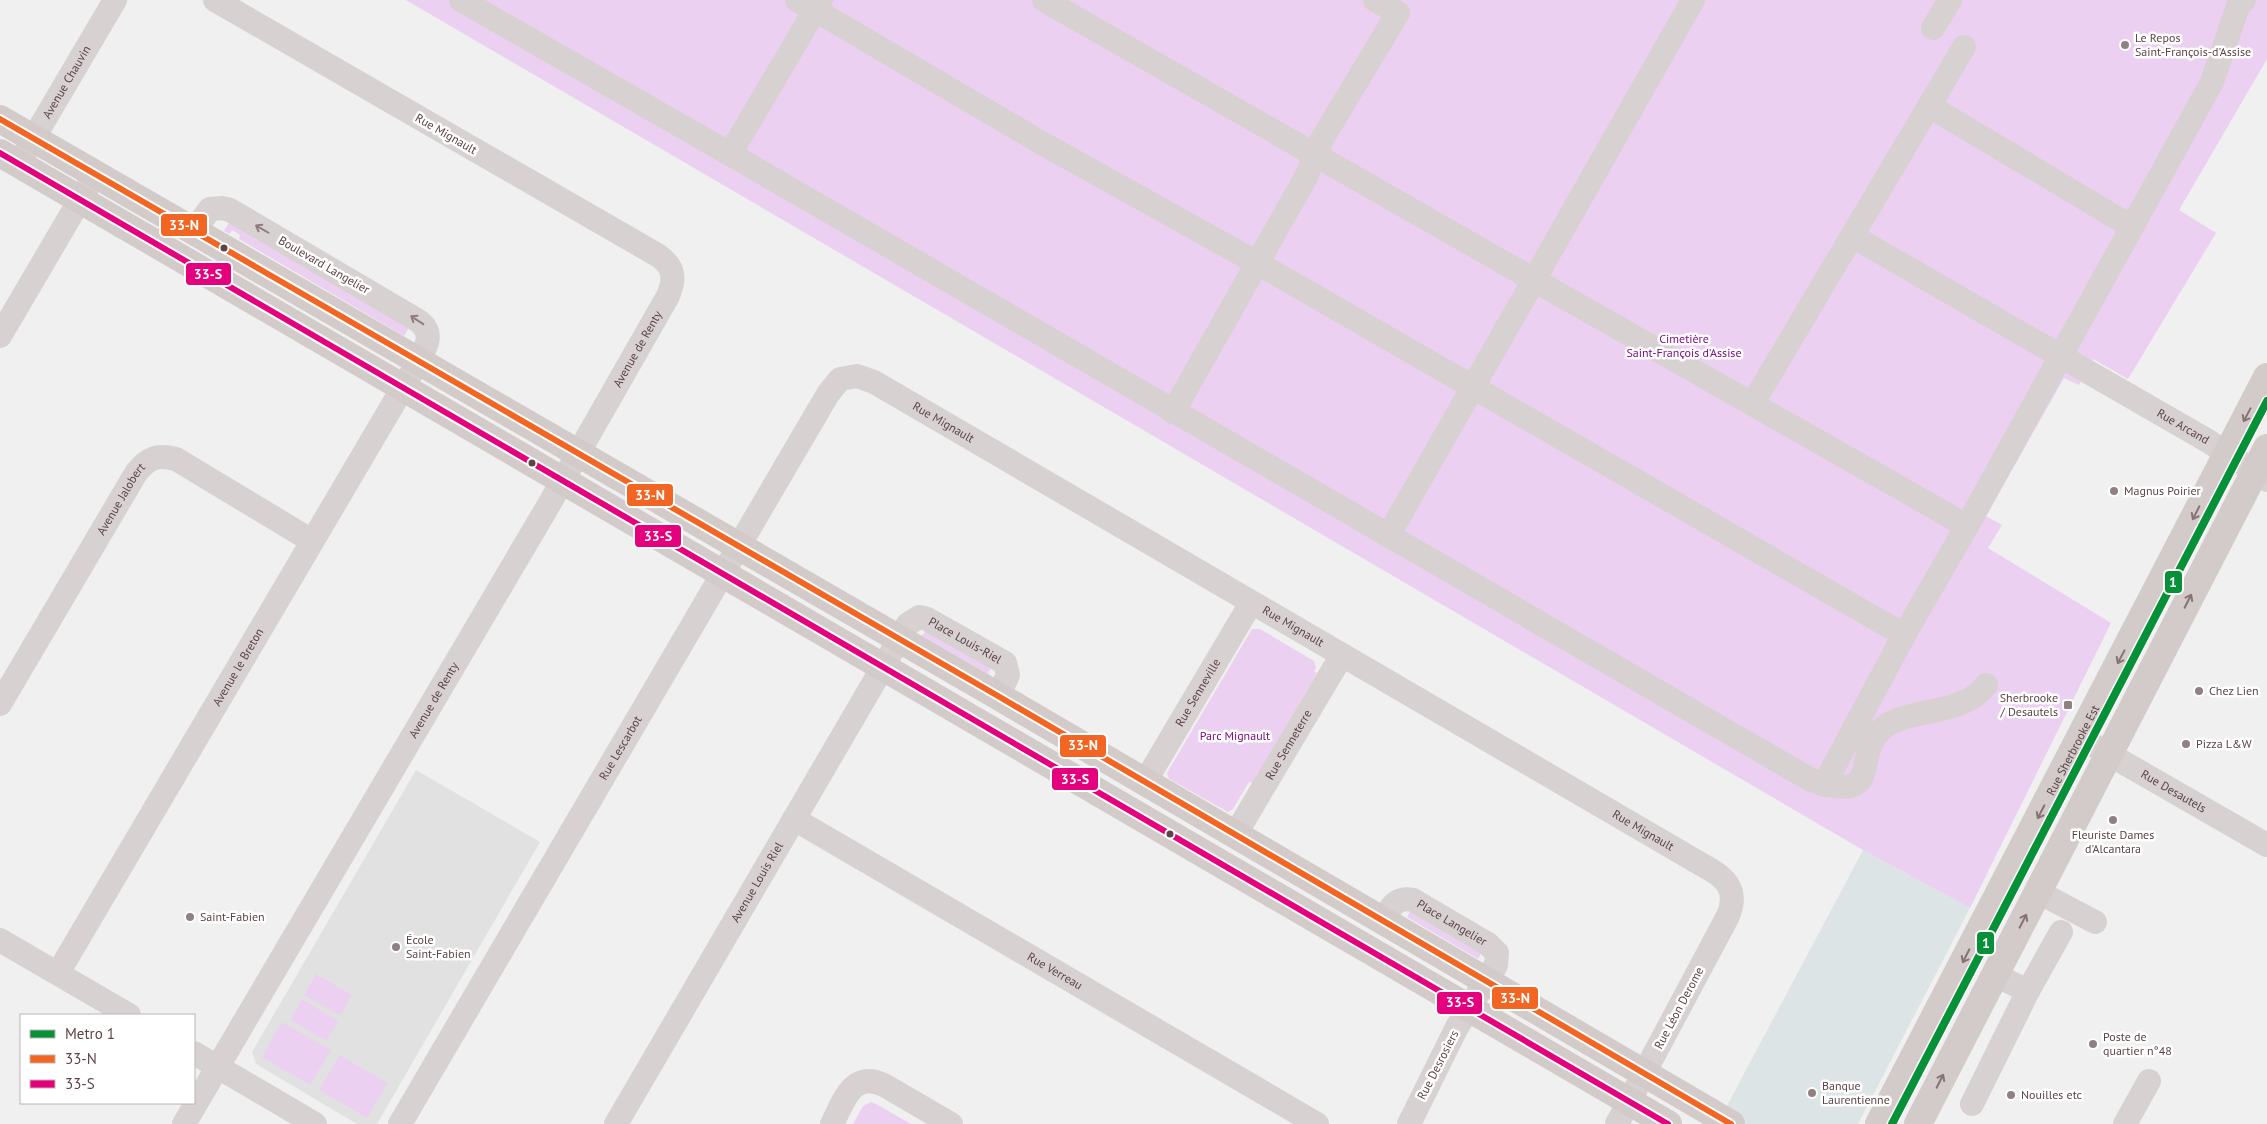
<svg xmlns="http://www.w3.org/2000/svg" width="2267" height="1124" viewBox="0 0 2267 1124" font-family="'PT Sans',sans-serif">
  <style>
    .commercial { fill: #dce4e5 }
    .education { fill: #e2e1e1 }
    .green { fill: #ecd0f2 }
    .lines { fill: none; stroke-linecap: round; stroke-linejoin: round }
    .minor { stroke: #d7d1d2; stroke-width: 24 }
    .major { stroke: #d2cbca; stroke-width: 28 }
    .bus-1-casing { stroke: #fff; stroke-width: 10 }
    .bus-2-casing { stroke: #fff; stroke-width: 10 }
    .bus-1 { stroke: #f26522; stroke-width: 6 }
    .bus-2 { stroke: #e5007d; stroke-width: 6 }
    .metro-1-casing { stroke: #fff; stroke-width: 11 }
    .metro-1 { stroke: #069037; stroke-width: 8 }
    .oneway { stroke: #8e7c7e }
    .oneway2 { stroke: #877374 }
    .poi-dot { fill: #918081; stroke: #fff; stroke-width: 2 }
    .bus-dot { fill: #5e4446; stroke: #fff; stroke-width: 2 }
    .labels { text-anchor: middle; stroke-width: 5; stroke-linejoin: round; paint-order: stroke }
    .poi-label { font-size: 12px; fill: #5e4446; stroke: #fff; text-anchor: start }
    .street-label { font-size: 12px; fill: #5e4446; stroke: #fff }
    .park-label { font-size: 12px; fill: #7f0b89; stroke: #fff }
    .line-badge { stroke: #fff; stroke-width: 2 }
    .badge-label { font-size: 14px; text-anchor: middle; font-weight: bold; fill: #fff }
  </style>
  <rect width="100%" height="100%" fill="#eff0ef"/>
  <polygon class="commercial" points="1863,850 1970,908 1858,1124 1724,1124 1728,1104"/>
  <polygon class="education" points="416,770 540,842 377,1124 357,1124 256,1064 252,1052"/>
  <g class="green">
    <polygon points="406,0 2267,0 2267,59 2179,210 2216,233 2128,379 2093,359 2079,385 2064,378 1986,516 2002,525 1988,548 2111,623 1970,908 1863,850"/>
    <polygon points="230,221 410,326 404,336 239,239 240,235 232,230 230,234 224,231"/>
    <polygon points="927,629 992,666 988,674 922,636"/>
    <polygon points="1252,629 1260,629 1314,661 1316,668 1314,671 1317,673 1253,783 1249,782 1233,809 1228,812 1169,779 1167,773"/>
    <polygon points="1411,910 1482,952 1478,959 1407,917"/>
    <polygon points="316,974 352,995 340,1016 304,995"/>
    <polygon points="302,999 338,1021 326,1041 290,1020"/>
    <polygon points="282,1022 331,1050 310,1085 262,1057"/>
    <polygon points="340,1055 387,1083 367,1118 319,1090"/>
    <polygon points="871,1102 876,1104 911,1124 853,1124 863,1106"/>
  </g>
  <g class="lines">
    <g class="minor">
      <polyline points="461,0 730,154 815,10 1040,142 1259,264 1904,635 1967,526 2212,82 2238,6 2244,0"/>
      <polyline points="797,0 815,10 821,0"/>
      <polyline points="1044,0 1534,280 1693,0"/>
      <polyline points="1933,28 1950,0"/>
      <polyline points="1929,106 2132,227"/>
      <path d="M730,154L1811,780C1890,806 1847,751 1887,725C1917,707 1964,715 1986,685"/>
      <path id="s1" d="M19,163L115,0"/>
      <path id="s2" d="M1852,236L2208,441L2267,480"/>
      <polyline points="0,336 95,174"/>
      <polyline points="1753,403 1964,47"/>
      <polyline points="1173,412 1306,177 1322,139 1398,13 1375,0"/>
      <polyline points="1388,536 1534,280 1967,526"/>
      <path id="s3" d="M0,704L136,473C148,458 157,454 176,459L312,541"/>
      <path id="s4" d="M2079,737L2267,845"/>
      <path id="s5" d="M1145,782L1251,603"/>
      <polyline points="1824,785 1904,635"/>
      <path id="s6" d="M794,819L1317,1124"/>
      <path id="s7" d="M1235,835L1342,655"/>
      <polyline points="2038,892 2095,922"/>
      <path id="s8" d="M1382,921C1390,908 1396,896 1413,900L1488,944L1497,953L1496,965L1457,1027L1409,1124"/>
      <polyline points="0,940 129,1015"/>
      <path id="s9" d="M58,973L418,362C427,346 435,332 417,320L230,210L222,208L210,209L193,232"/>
      <polyline points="2028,991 2061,932"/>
      <polyline points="194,1053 315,1124"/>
      <polyline points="1972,1104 2028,991 1995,975"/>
      <path id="s10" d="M184,1124L551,501L668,296C675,279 675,268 659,256L215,0"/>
      <path id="s11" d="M400,1124L828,394L840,379L857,376L874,382L1711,870C1730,881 1737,894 1728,916L1617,1124"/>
      <path id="s12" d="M616,1124L908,624L919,617L927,619L1005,663L1008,675L998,696"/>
      <path d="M832,1124C844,1101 852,1070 884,1085L951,1124"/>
      <polyline points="2125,1124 2149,1081"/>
    </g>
    <g class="major">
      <polyline points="0,119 998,696 1731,1124"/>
      <polyline points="0,153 1668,1124"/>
      <path id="s13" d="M1879,1124L2267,377"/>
      <polyline points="1918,1124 2267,448"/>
    </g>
    <g class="bus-1-casing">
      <polyline id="bus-1" points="0,119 998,696 1731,1124"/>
    </g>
    <g class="bus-2-casing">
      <polyline id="bus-2" points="0,153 1668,1124"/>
    </g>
    <use href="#bus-1" class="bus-1"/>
    <use href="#bus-2" class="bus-2"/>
    <g class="metro-1-casing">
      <polyline id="metro-1" points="1892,1124 2267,401"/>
    </g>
    <use href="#metro-1" class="metro-1"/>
  </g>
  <defs><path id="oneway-shaft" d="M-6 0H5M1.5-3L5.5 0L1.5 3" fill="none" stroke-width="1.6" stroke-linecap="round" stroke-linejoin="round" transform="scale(1.25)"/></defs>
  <g class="oneway">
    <use href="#oneway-shaft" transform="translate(262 229) rotate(-150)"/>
    <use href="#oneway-shaft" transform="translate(417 320) rotate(-147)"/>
  </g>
  <g class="oneway2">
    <use href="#oneway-shaft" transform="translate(2247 415) rotate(118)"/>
    <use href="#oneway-shaft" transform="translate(2196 513) rotate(117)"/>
    <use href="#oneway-shaft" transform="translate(2188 601) rotate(-63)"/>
    <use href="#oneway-shaft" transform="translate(2121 657) rotate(118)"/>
    <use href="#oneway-shaft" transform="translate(2041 812) rotate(117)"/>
    <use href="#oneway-shaft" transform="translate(2023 921) rotate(-63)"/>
    <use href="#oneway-shaft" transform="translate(1966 956) rotate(117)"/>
    <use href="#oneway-shaft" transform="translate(1940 1081) rotate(-63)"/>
  </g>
  <g class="poi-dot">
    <circle cx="2125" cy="45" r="5"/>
    <circle cx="2114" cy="491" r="5"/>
    <circle cx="2199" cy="691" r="5"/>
    <rect x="2063" y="700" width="10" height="10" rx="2.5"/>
    <circle cx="2186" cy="744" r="5"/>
    <circle cx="2113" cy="820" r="5"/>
    <circle cx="190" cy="917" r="5"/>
    <circle cx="396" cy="947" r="5"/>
    <circle cx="2093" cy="1044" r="5"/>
    <circle cx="1812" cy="1093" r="5"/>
    <circle cx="2011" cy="1095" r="5"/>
  </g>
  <g class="bus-dot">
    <circle cx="224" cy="248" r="4.5"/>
    <circle cx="532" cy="463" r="4.5"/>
    <circle cx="1170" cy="834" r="4.5"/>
  </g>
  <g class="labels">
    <g class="poi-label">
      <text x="2135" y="42">Le Repos<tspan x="2135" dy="14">Saint-François-d'Assise</tspan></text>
      <text x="2124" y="495">Magnus Poirier</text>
      <text x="2209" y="695">Chez Lien</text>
      <text x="2058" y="702" text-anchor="end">Sherbrooke<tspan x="2058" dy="14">/ Desautels</tspan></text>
      <text x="2196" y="748">Pizza L&amp;W</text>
      <text x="2113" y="839" text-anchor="middle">Fleuriste Dames<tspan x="2113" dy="14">d'Alcantara</tspan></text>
      <text x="200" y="921">Saint-Fabien</text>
      <text x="406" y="944">École<tspan x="406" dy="14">Saint-Fabien</tspan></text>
      <text x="2103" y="1041">Poste de<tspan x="2103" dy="14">quartier n°48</tspan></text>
      <text x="1822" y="1090">Banque<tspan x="1822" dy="14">Laurentienne</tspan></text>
      <text x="2021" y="1099">Nouilles etc</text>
    </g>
    <g class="street-label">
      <text dy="4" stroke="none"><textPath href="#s1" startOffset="94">Avenue Chauvin</textPath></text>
      <text transform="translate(446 134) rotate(30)" y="4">Rue Mignault</text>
      <text transform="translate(324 265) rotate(30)" y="4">Boulevard Langelier</text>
      <text dy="4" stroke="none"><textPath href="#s10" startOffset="898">Avenue de Renty</textPath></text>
      <text dy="4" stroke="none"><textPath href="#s11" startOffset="981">Rue Mignault</textPath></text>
      <text dy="4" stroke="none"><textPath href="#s2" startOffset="382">Rue Arcand</textPath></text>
      <text dy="4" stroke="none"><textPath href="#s3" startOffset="238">Avenue Jalobert</textPath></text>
      <text dy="4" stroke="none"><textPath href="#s11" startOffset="1386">Rue Mignault</textPath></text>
      <text dy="4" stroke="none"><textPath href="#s12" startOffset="644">Place Louis-Riel</textPath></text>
      <text dy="4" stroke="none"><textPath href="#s9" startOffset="355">Avenue le Breton</textPath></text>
      <text dy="4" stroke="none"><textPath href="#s5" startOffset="104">Rue Senneville</textPath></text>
      <text dy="4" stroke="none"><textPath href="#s10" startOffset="492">Avenue de Renty</textPath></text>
      <text dy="4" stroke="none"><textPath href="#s7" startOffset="105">Rue Senneterre</textPath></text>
      <text dy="4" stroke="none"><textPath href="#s11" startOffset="436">Rue Lescarbot</textPath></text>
      <text dy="4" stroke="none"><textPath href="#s13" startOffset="421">Rue Sherbrooke Est</textPath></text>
      <text dy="4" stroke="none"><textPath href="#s4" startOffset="109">Rue Desautels</textPath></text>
      <text dy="4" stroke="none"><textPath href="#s11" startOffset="1791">Rue Mignault</textPath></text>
      <text dy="4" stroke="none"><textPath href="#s12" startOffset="280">Avenue Louis Riel</textPath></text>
      <text dy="4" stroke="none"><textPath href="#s8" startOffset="86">Place Langelier</textPath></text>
      <text dy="4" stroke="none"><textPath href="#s6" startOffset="302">Rue Verreau</textPath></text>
      <text transform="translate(1679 1008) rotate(-62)" y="4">Rue Léon Derome</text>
      <text transform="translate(1438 1065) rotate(-63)" y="4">Rue Desrosiers</text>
    </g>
    <g class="park-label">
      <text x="1684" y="343">Cimetière<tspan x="1684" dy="14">Saint-François d'Assise</tspan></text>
      <text x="1235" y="740">Parc Mignault</text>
    </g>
  </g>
  <g class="line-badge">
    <rect x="160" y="213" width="48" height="24" rx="5" fill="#f26522"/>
    <rect x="185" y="262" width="47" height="24" rx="5" fill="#e5007d"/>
    <rect x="626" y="483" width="48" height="24" rx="5" fill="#f26522"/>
    <rect x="634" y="524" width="48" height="24" rx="5" fill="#e5007d"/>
    <rect x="2164" y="570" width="19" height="24" rx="5" fill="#069037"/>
    <rect x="1059" y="734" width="48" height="24" rx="5" fill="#f26522"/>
    <rect x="1051" y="767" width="48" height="24" rx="5" fill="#e5007d"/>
    <rect x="1976" y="931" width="19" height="24" rx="5" fill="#069037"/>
    <rect x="1491" y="986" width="48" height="24" rx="5" fill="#f26522"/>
    <rect x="1436" y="991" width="47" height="24" rx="5" fill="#e5007d"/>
  </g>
  <g class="badge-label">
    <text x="184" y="230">33-N</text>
    <text x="208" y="279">33-S</text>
    <text x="650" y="500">33-N</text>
    <text x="658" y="541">33-S</text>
    <text x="2173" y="587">1</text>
    <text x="1083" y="750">33-N</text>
    <text x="1075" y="784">33-S</text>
    <text x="1986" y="948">1</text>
    <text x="1515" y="1003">33-N</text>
    <text x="1460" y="1007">33-S</text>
  </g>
  <rect x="20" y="1014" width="175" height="90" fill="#ffffff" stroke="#bfb4b5"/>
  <rect x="30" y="1030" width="25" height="8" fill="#069037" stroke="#bfb4b5"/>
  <text x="65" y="1039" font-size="15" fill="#5e4446">Metro 1</text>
  <rect x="30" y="1055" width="25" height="8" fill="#f26522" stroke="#bfb4b5"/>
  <text x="65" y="1064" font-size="15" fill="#5e4446">33-N</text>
  <rect x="30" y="1080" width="25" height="8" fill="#e5007d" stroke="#bfb4b5"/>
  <text x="65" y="1089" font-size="15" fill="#5e4446">33-S</text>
</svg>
